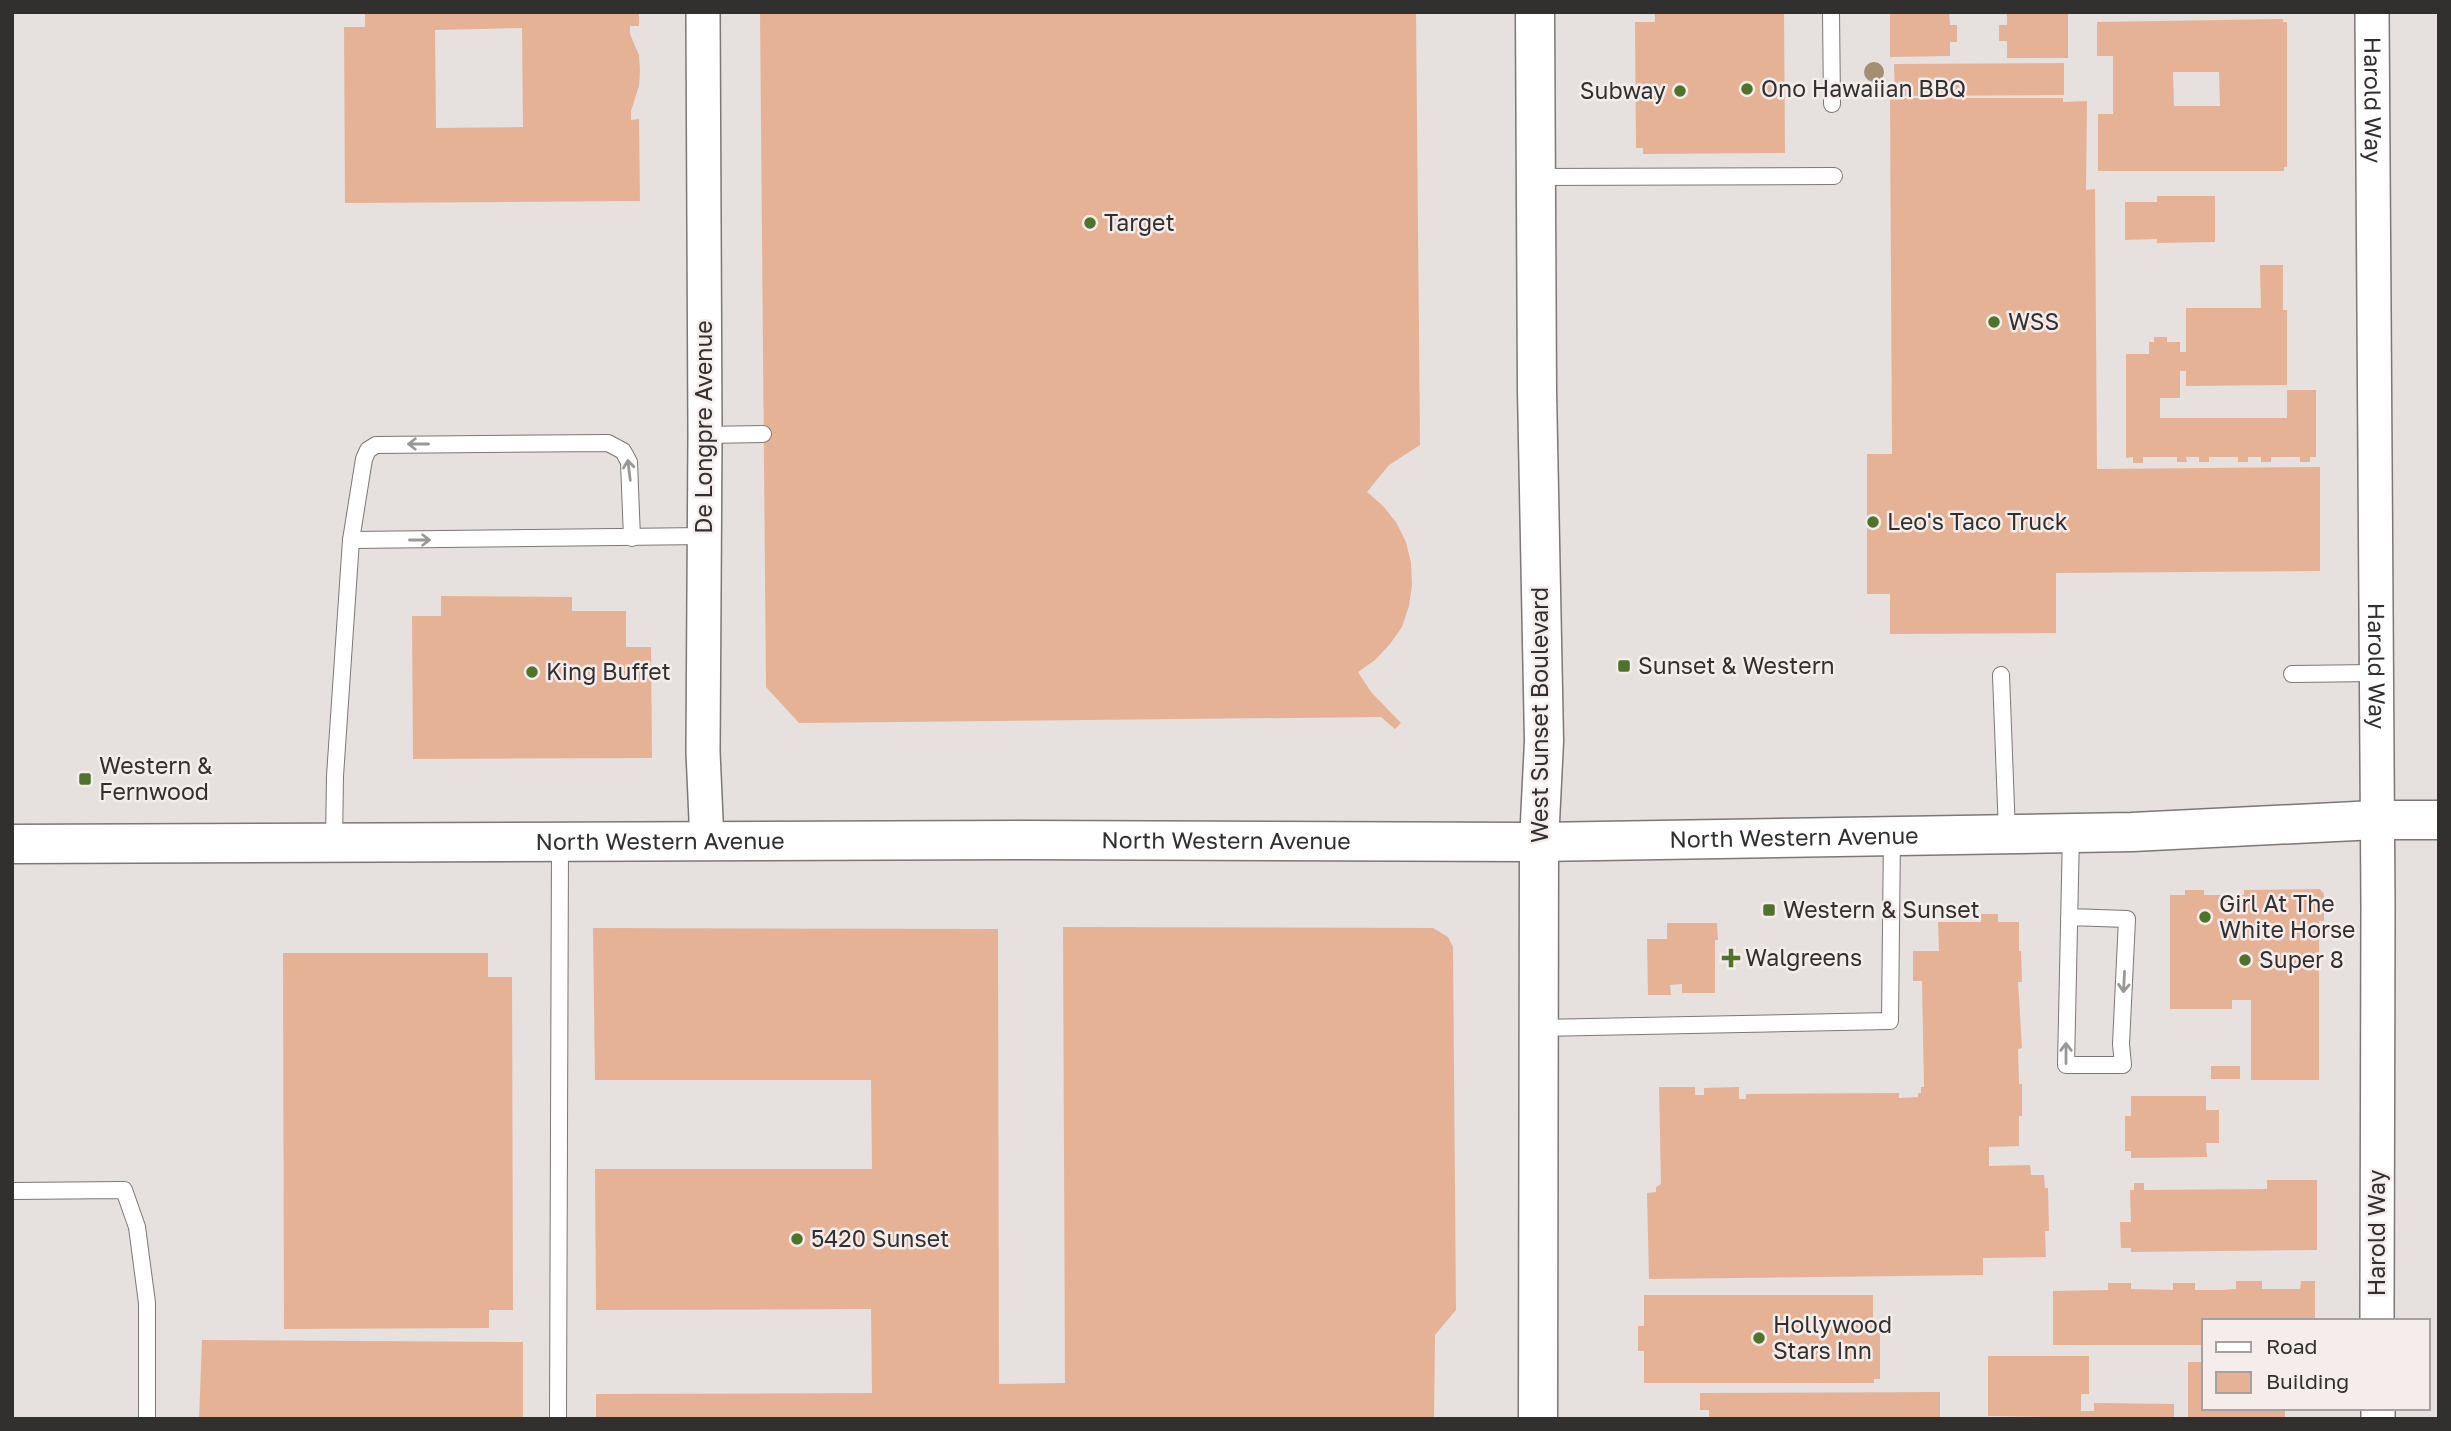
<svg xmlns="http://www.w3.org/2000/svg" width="2451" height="1431" viewBox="0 0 2451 1431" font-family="'Golos Text',sans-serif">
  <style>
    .building { fill: #e6b296; fill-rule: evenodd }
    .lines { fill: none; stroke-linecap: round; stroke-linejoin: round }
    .lane-casing { stroke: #7d7776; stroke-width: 18 }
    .street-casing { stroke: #7d7776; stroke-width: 36 }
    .primary-casing { stroke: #7d7776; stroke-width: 41 }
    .lane { stroke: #fff; stroke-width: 16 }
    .street { stroke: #fff; stroke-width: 33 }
    .primary { stroke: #fff; stroke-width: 38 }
    .tree { fill: #a68e73 }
    .oneway { stroke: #989897 }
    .poi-dot { fill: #50732c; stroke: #f4edec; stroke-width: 2.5 }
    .labels { text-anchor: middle; stroke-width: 5; stroke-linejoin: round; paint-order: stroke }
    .poi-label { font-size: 23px; fill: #32302f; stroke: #f4edec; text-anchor: start }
    .street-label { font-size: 23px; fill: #32302f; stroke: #f4edec }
  </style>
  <rect width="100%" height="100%" fill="#e6e0df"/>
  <g class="building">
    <path d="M365,12H639V26H630V34L639,55L640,72L639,86L631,111V120L639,119L640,201L345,203L344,27H365ZM522,28L523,127L436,128L435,30Z"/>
    <polygon points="760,12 1416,12 1420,445 1389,465 1367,492 1383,506 1396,522 1406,542 1411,563 1412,585 1409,606 1402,627 1390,644 1375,660 1358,672 1371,692 1401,723 1395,729 1381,717 799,723 766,687"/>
    <polygon points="1655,12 1784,12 1785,153 1643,154 1643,148 1636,148 1635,22 1655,22"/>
    <polygon points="1890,12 1949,12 1950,25 1957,25 1957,42 1950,42 1950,56 1890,57"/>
    <polygon points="2007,12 2068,12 2068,58 2007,58 2007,41 1999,41 1999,25 2007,25"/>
    <path d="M2283,19V22H2287V167H2284V171H2098V114H2113V56H2097V22ZM2173,72H2219L2220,106H2174Z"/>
    <polygon points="2064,63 2064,95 1895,96 1894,64"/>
    <polygon points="1890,98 2063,98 2063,102 2087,101 2086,190 2095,189 2097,469 2320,467 2320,571 2056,573 2056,633 1890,634 1890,594 1867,594 1867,454 1892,454"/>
    <polygon points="2157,196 2215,196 2215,242 2157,243 2157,239 2125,240 2125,202 2157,202"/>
    <polygon points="2260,265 2283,265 2283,310 2287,310 2287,385 2186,386 2186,371 2180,371 2180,398 2160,398 2160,418 2287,418 2287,390 2316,390 2316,457 2310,457 2310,462 2300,462 2300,457 2271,457 2271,462 2261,462 2261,457 2248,457 2248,462 2238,462 2238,457 2209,457 2209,462 2199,462 2199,457 2186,457 2187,462 2177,462 2177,457 2143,457 2143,463 2133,463 2133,457 2126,458 2126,354 2149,354 2149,342 2154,342 2154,337 2167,337 2167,342 2180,342 2180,352 2186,352 2186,308 2261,308"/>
    <polygon points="441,596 572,597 572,611 626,611 626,647 651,647 652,758 413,759 412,616 441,616"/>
    <polygon points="2320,889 2324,894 2324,921 2319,921 2319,1080 2251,1080 2251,1000 2232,1000 2232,1009 2170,1009 2170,895 2185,895 2185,890 2204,890 2204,895 2244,895 2244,890"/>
    <polygon points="1981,914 1998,914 1998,922 2019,922 2019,951 2021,951 2022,982 2018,982 2022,1048 2018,1049 2019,1084 2022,1084 2022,1116 2019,1116 2019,1146 1989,1147 1989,1166 2030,1165 2031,1175 2044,1175 2045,1188 2048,1188 2049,1231 2045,1231 2046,1257 1983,1258 1983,1275 1649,1279 1647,1193 1656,1192 1656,1187 1661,1184 1659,1087 1695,1087 1695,1095 1704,1095 1704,1088 1739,1087 1739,1099 1746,1099 1746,1094 1899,1093 1899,1098 1918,1097 1918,1093 1921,1093 1921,1087 1924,1087 1922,981 1913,981 1913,951 1939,951 1938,922 1981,922"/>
    <polygon points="1667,923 1717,923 1718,940 1715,940 1715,993 1682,993 1682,984 1670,985 1671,995 1648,995 1647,939 1667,939"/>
    <polygon points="1063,927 1433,928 1448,937 1453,947 1456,1310 1435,1335 1434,1419 596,1419 596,1394 872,1393 871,1309 596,1310 595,1169 872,1169 871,1080 595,1080 593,928 998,929 999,1384 1065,1383"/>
    <polygon points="283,953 488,953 488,977 512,977 513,1310 489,1310 489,1328 284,1329"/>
    <rect x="2211" y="1066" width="29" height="13"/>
    <polygon points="2131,1096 2206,1096 2206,1110 2219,1110 2219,1143 2206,1143 2207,1157 2131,1158 2131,1151 2125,1151 2125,1116 2131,1116"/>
    <polygon points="2267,1180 2317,1180 2317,1250 2131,1252 2131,1248 2121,1248 2120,1222 2131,1222 2130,1190 2134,1190 2134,1183 2144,1183 2144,1190 2267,1189"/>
    <polygon points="2236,1281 2262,1281 2262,1289 2300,1289 2301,1281 2315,1281 2315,1321 2204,1321 2204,1345 2053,1345 2053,1291 2108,1290 2108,1283 2131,1283 2131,1289 2173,1290 2173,1283 2195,1283 2195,1290 2222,1290 2236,1289"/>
    <polygon points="1644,1295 1873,1295 1873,1324 1880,1324 1880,1379 1874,1379 1874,1383 1644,1383 1644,1351 1638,1351 1638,1326 1644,1326"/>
    <polygon points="202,1340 523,1342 523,1419 199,1419"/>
    <polygon points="1988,1356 2089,1356 2089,1394 2081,1394 2081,1411 2094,1411 2094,1403 2174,1404 2174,1419 1988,1416"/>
    <polygon points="2188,1362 2204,1362 2204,1408 2285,1408 2285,1419 2188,1419"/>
    <polygon points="1940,1392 1940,1419 1709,1419 1709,1410 1700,1410 1700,1393"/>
  </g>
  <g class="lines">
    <g class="lane-casing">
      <g id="lane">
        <polyline points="1831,12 1832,104"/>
        <polyline points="1536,177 1834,176"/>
        <polyline points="705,435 763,434"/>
        <polyline points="351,540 705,536"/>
        <polyline points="2292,674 2376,673"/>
        <polyline points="2001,675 2007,833"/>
        <polyline points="334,843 335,776 351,540 364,459 368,450 376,445 608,443 623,451 629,462 632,538"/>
        <polyline points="2069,917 2127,919 2121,1044 2123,1065 2066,1065 2071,833"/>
        <polyline points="1539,1028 1890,1021 1892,834"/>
        <polyline points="12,1191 124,1190 137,1227 147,1303 147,1419"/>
        <polyline points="558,1419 560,842"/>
      </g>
    </g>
    <g class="street-casing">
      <g id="street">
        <polyline points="703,12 705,435 703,752 707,842"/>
        <path id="s1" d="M2372,12L2378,907L2377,1321"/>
        <polyline points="2378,1408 2378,1419"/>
      </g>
    </g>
    <g class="primary-casing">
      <g id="primary">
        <polyline points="1535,12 1537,391 1544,741 1539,842 1538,1419"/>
        <path id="s2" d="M12,844L1025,840L1539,842L2132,832L2376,820H2439"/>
      </g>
    </g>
    <use href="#lane" class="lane"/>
    <use href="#street" class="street"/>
    <use href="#primary" class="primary"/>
  </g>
  <circle class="tree" cx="1874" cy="72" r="10"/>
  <defs><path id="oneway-shaft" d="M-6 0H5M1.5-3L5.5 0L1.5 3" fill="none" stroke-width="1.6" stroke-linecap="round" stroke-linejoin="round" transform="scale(1.75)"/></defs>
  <g class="oneway">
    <use href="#oneway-shaft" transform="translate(418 444) rotate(180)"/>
    <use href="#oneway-shaft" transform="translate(629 470) rotate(-97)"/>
    <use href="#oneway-shaft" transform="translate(420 540)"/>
    <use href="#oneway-shaft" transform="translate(2124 982) rotate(93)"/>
    <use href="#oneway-shaft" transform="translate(2066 1053) rotate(-90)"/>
  </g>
  <g class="poi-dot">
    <circle cx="1747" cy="89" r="7"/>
    <circle cx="1680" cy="91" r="7"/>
    <circle cx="1090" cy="223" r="7"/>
    <circle cx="1994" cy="322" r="7"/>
    <circle cx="1873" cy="522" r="7"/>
    <rect x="1617" y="659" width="14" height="14" rx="3.5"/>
    <circle cx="532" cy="672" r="7"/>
    <rect x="78" y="772" width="14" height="14" rx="3.5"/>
    <rect x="1762" y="903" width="14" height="14" rx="3.5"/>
    <circle cx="2205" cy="917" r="7"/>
    <path d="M1727.5 947.5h7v7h7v7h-7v7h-7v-7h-7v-7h7z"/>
    <circle cx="2245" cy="960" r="7"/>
    <circle cx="797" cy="1239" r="7"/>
    <circle cx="1759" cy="1338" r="7"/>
  </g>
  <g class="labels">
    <g class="poi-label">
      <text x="1761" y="97">Ono Hawaiian BBQ</text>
      <text x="1666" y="99" text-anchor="end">Subway</text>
      <text x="1104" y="231">Target</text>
      <text x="2008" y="330">WSS</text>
      <text x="1887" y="530">Leo's Taco Truck</text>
      <text x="1638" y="674">Sunset &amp; Western</text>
      <text x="546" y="680">King Buffet</text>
      <text x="99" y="774">Western &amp;<tspan x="99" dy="26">Fernwood</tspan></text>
      <text x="2219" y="912">Girl At The<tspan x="2219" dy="26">White Horse</tspan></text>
      <text x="1783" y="918">Western &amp; Sunset</text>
      <text x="1745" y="966">Walgreens</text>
      <text x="2259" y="968">Super 8</text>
      <text x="811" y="1247">5420 Sunset</text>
      <text x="1773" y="1333">Hollywood<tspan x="1773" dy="26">Stars Inn</tspan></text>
    </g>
    <g class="street-label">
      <text dy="8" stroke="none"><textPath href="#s1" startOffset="88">Harold Way</textPath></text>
      <text transform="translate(704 427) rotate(-90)" y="8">De Longpre Avenue</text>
      <text dy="8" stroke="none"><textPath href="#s1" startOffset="654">Harold Way</textPath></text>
      <text transform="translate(1540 715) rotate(-90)" y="8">West Sunset Boulevard</text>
      <text dy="8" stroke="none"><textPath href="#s2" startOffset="1782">North Western Avenue</textPath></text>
      <text dy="8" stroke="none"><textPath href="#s2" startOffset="1214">North Western Avenue</textPath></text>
      <text dy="8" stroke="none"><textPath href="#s2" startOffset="648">North Western Avenue</textPath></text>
      <text transform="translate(2377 1233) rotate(-90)" y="8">Harold Way</text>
    </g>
  </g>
  <rect width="2451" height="1431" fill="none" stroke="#32302f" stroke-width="28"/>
  <rect x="2202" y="1319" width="228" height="91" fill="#f4edec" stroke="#a6a1a0" stroke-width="2"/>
  <rect x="2216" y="1342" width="35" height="10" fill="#ffffff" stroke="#a6a1a0" stroke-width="2"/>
  <text x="2266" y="1354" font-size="21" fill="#32302f">Road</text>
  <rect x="2216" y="1372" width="35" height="21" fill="#e6b296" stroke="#a6a1a0" stroke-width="2"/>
  <text x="2266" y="1389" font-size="21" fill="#32302f">Building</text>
</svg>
